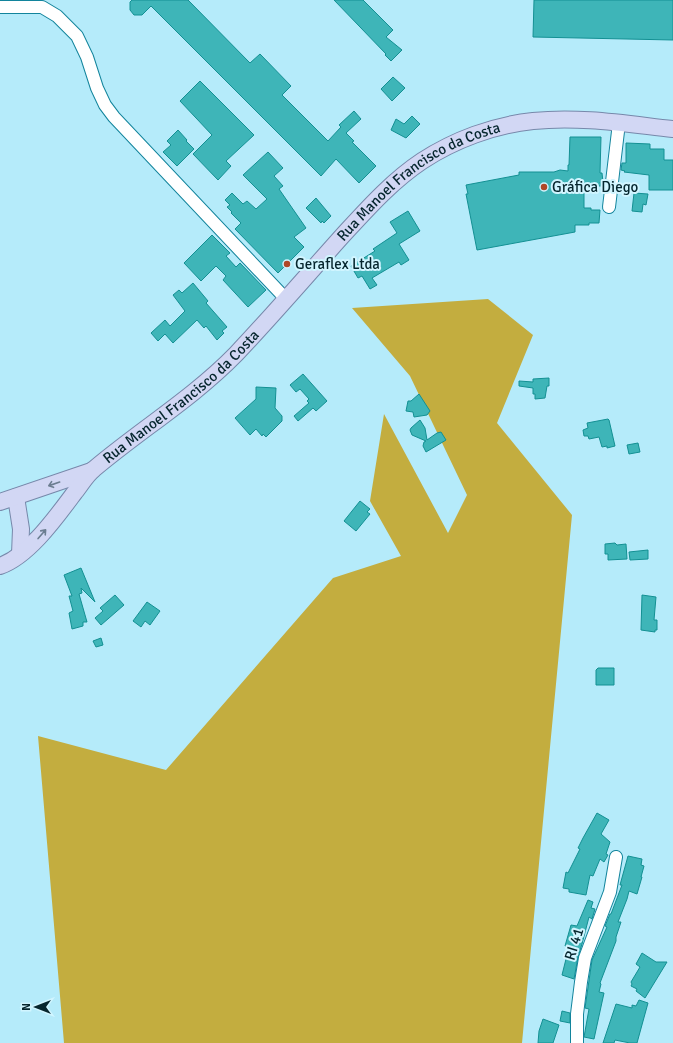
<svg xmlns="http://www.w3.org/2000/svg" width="673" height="1043" viewBox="0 0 673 1043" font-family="Signika,sans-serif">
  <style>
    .forest { fill: #c3ad3f }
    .building { fill: #3eb5b8; stroke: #139093 }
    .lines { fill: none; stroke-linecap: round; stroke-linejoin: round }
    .minor-casing { stroke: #12849c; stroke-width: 14 }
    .major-casing { stroke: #78a; stroke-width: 18 }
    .minor { stroke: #fff; stroke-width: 12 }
    .major { stroke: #d2d7f4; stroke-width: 16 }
    .oneway { stroke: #6c7e91 }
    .poi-dot { fill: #b04827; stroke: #d1f5ff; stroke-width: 1.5 }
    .labels { text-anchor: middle; stroke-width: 4; stroke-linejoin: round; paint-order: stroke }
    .street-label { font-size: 15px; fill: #06262e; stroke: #d1f5ff }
    .poi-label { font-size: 15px; fill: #06262e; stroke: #d1f5ff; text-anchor: start }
  </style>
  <rect width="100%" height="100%" fill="#b5ebfa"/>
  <polygon class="forest" points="488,299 533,335 497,423 572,515 522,1043 64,1043 38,736 166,770 333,578 401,556 370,501 384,414 448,533 467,495 410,376 352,308"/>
  <g class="building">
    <polygon points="132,0 188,0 250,63 260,54 291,86 282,95 328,141 341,127 339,125 354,111 361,119 346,133 354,141 352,142 376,166 359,183 336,159 321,176 151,6 142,15 134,15 130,10 130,2"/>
    <polygon points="334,0 363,0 393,30 386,37 402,50 391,61 385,55 386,54"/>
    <polygon points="534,0 673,0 673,40 533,37"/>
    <polygon points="393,77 405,88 392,101 381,89"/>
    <polygon points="200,81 254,135 226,161 231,166 218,180 193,154 212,135 180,101"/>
    <polygon points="412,116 420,124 406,138 391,130 396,119 404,124"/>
    <polygon points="178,130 187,140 186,141 194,149 177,166 163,152 171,145 167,141"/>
    <polygon points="570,137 601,137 600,173 602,173 603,182 600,182 601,186 584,186 584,208 591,208 591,210 600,210 599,223 589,223 589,225 575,225 575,232 477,250 466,194 468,194 466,185 519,175 519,172 554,172 560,170 568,171 568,165 569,165"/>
    <polygon points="626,143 650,144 650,149 664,149 664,160 673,160 673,190 649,190 649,175 624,172 625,171 621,170 622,163 626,163"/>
    <polygon points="268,152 283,168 274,176 283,186 279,189 306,228 294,237 304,247 278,273 235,229 241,223 231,213 232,212 227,207 230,205 225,200 232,193 243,204 247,201 256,209 267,199 243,175"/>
    <polygon points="634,193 648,194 646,205 643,204 642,212 632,211"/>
    <polygon points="316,198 331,216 324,223 322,221 321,223 306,208"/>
    <polygon points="408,211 420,231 399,244 409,260 401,265 399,262 372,278 377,285 370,289 362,276 358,278 351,266 375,251 373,249 397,233 390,222"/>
    <polygon points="212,235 230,253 226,256 236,267 240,263 266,290 248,307 223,280 226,276 216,266 201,281 184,263"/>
    <polygon points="193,283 208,301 206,303 227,327 222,331 224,333 217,340 206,326 204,328 197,320 173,343 165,334 158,341 151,333 165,320 170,326 185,311 173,295 179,290 182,293"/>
    <polygon points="303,374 327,401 316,411 313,408 298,421 294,416 309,403 307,401 309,399 300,389 296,392 290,385"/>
    <polygon points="549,378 549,386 547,386 545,398 535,399 535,394 533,394 533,388 519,386 519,381 533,382 533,379"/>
    <polygon points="256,387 276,388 275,408 282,416 282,421 266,437 263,434 262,436 256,429 250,435 235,418 256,399"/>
    <polygon points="419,394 430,411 427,415 414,417 413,412 406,411 408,401 411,401"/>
    <polygon points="608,419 609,420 615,446 607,448 607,446 602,447 599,437 589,439 588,436 584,436 583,430 588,428 587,423"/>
    <polygon points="420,420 425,428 427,440 437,433 441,432 446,440 426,452 423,446 424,442 426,441 412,435 410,430 411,428"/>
    <polygon points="638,443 640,452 629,454 627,445"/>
    <polygon points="360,501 370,509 367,512 370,514 356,531 344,521"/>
    <polygon points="615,543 617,545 626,544 627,559 608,560 608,554 605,554 605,544"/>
    <polygon points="648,550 648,559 630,560 629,552"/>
    <polygon points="81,568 95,602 81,588 82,593 79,594 87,622 83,622 83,626 72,629 69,613 73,611 69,596 72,596 64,575"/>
    <polygon points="115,595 124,605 101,625 95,618 103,611 100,608"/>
    <polygon points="642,595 656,597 654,620 657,620 657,630 655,630 655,632 641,630"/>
    <polygon points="147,602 160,611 150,625 145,621 141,627 133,621"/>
    <polygon points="101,638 103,645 96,647 93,641"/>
    <polygon points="598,668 614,668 614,685 596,685 596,670"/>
    <polygon points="597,813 609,820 601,834 610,842 606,854 608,855 604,862 600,859 593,876 590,875 586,895 569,892 569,889 563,888 566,872 568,873 580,849 578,848 583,838"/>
    <polygon points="628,856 642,859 641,865 644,866 641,877 642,877 637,894 629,891 627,899 618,922 621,922 616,937 616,941 600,983 601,984 599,992 604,993 594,1039 584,1037 589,1009 585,1008 592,960 607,927 605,926 610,914 611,914 622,885 620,885"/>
    <polygon points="588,900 593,902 591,908 595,909 592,919 589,917 582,944 578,957 574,979 562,975 569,947 565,946 571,925 577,926"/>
    <polygon points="642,953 656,962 667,962 645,998 636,991 637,989 631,986 632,984 631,982 640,967 636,964"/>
    <polygon points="639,1000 648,1003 637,1043 630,1043 615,1040 614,1043 603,1043 616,1004 632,1008 632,1005 636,1006"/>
    <polygon points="562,1011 570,1013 570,1023 560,1021"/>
    <polygon points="543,1019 559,1025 553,1043 538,1043 539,1031"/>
  </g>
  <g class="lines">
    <g class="minor-casing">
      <g id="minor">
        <polyline points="1,7 42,7 57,16 77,36 87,57 97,88 105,105 114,117 286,299"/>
        <polyline points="609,207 619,123"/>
        <polyline points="577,1043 577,1014 581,982 585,958 610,892 616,857"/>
      </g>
    </g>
    <g class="major-casing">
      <g id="major">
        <polyline points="16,497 21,529 20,554"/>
        <polyline points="0,502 91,471"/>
        <path id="s1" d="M0,566C29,556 57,516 75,492C81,485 86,475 94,469C140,430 193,398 236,354C273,315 308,274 344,234C368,208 392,181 422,161C454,140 494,125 533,121C580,116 627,124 673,129"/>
      </g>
    </g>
    <use href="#minor" class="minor"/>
    <use href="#major" class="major"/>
  </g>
  <defs><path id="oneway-shaft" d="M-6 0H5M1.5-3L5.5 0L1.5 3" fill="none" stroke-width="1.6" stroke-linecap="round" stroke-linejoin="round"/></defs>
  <g class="oneway">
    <use href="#oneway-shaft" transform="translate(54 484) rotate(161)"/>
    <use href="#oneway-shaft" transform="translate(42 534) rotate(-49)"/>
  </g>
  <g class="poi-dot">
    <circle cx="544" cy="187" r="4"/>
    <circle cx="287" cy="264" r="4"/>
  </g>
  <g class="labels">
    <g class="street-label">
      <text dy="5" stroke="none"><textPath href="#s1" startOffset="574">Rua Manoel Francisco da Costa</textPath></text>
      <text dy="5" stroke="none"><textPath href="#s1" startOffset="250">Rua Manoel Francisco da Costa</textPath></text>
      <text transform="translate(574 944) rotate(-73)" y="5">RI 41</text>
    </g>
    <g class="poi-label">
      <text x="552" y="192">Gráfica Diego</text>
      <text x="295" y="269">Geraflex Ltda</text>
    </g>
  </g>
  <g transform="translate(36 1007) rotate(270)" stroke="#d1f5ff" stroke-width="3" paint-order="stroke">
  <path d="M0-3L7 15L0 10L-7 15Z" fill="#06262e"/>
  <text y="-6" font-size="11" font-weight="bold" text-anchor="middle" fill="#06262e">N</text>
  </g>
</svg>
